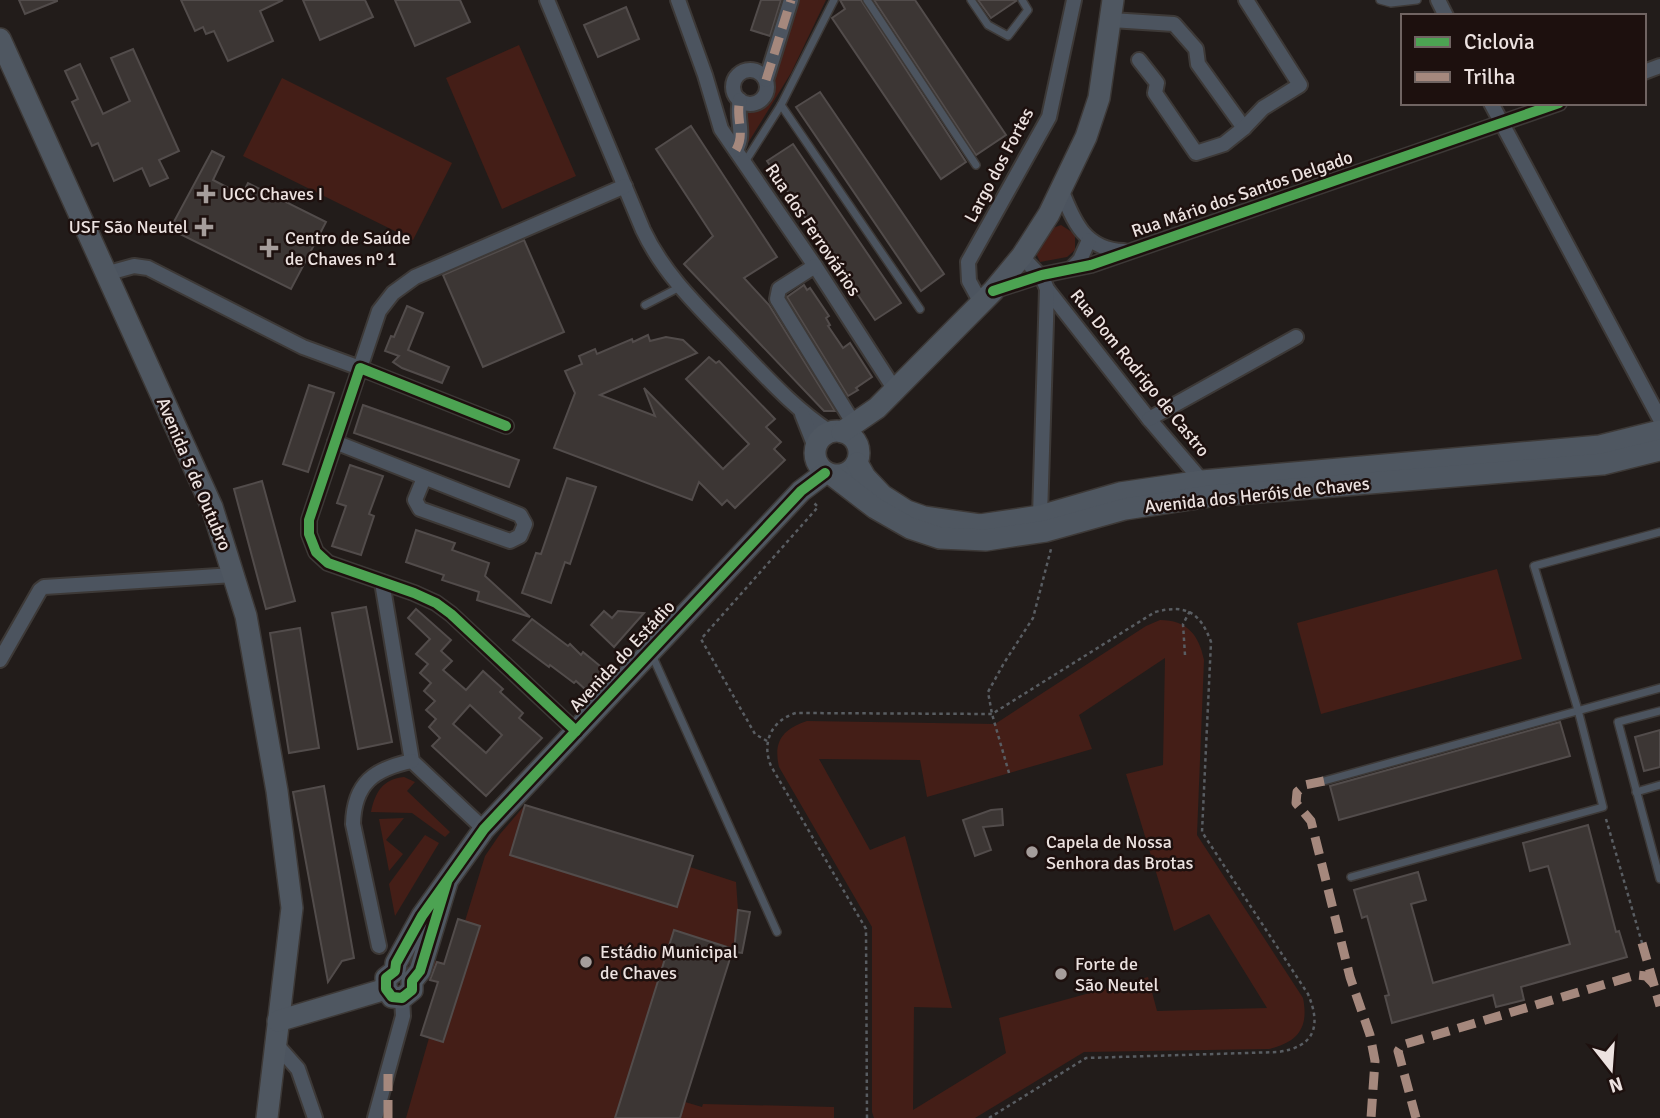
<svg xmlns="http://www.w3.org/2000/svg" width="1660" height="1118" viewBox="0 0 1660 1118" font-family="Signika,sans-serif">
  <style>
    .green { fill: #441e17; fill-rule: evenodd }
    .building { fill: #3c3634; stroke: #524c4b; stroke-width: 2; fill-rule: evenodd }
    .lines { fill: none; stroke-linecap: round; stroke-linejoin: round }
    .lane-casing { stroke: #3d3937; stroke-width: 10 }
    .street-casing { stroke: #3d3937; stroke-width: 18 }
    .secondary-casing { stroke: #3d3937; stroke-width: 24 }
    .path { stroke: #595d62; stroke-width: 2.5; stroke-dasharray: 3.5 3.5; stroke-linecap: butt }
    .lane { stroke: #4c545f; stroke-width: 7 }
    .street { stroke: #4c545f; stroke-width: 14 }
    .secondary { stroke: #4f5761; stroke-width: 21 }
    .quiet { stroke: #a5887d; stroke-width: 9; stroke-dasharray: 18 9; stroke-linecap: butt }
    .cycleway-casing { stroke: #1d100e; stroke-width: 15 }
    .cycleway { stroke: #4ca352; stroke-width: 10 }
    .poi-dot { fill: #a59d9b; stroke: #1d100e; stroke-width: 2.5 }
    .labels { text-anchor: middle; stroke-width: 5; stroke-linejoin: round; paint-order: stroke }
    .street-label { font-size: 18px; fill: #ece2e0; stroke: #1d100e }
    .poi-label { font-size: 18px; fill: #ece2e0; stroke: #1d100e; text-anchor: start }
  </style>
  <rect width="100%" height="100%" fill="#221c1a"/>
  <g class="green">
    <polygon points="800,0 826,0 791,73 748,143 742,106 749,108 763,104 771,90"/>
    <polygon points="519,45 576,176 502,209 446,78"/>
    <polygon points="282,78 452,163 413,240 243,156"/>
    <polygon points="1061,225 1075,234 1075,250 1067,257 1040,262 1036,253 1053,228"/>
    <polygon points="1497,569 1522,659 1321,714 1297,623"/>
    <path d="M1160,620C1187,620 1199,635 1204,660L1197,835L1303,998C1309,1028 1298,1042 1269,1049L1084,1052L975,1118H874L872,1112V927L779,767C773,741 783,729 807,721L995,724L1146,626ZM1165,658L1163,765L1126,774L1174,931L1209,914L1267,1008L1157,1011L1148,977L999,1018L1006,1053L913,1110L914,1007L952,1008L905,836L870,850L819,759L920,760L927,797L1092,749L1079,715Z"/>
    <path d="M404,777L415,782L407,791L450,832L445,837L412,813L371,812C375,792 383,779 404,777Z"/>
    <polygon points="525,805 690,867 736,882 738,910 750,912 744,942 735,940 685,1102 702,1107 703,1104 834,1107 834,1118 406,1118 429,1038 421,1035 438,983 425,978 431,960 444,963 458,919 465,921 485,856 500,834"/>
    <polygon points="404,818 386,840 403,854 389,871 379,819"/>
    <polygon points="425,835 439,843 395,916 389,884"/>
  </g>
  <g class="building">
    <polygon points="19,0 57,0 57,1 25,14"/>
    <polygon points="181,0 283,0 260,11 273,41 228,61 214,31 206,34 203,27 195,31"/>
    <polygon points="303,0 365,0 373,17 320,40"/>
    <polygon points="395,0 460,0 470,22 415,46"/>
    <polygon points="761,0 781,0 770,36 751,30"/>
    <polygon points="840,0 861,0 966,162 941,179 832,18 845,9"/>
    <polygon points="874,0 915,0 1006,135 976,155"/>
    <polygon points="978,0 1016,0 1016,1 991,18"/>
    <polygon points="626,7 639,39 598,57 584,25"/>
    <polygon points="133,49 179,151 159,160 168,178 150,186 142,168 114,181 98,143 92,146 72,102 78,99 65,71 80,64 103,114 130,101 111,58"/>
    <polygon points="820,92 944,274 921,291 796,107"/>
    <polygon points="691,126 777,257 744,278 769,305 835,411 824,411 684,264 713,236 656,149"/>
    <polygon points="793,144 901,303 875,320 767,161"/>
    <polygon points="212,151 224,157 213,180 242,195 248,183 326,222 291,289 170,229"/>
    <polygon points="524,240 564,332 483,367 443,275"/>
    <polygon points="804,285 807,290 810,288 829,316 826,318 830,325 828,326 843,348 850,343 872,377 856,388 858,390 848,396 787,297"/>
    <polygon points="407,306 423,313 408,350 449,367 442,383 402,368 393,362 399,356 385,351 391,336 394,337"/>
    <polygon points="648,335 650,341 666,337 683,340 697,353 600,395 655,416 644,388 723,469 749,444 686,379 709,357 716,363 719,361 775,419 766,427 781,442 774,449 785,460 735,508 727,500 722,505 699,482 692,500 554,448 575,393 565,371 582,364 579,356 595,349 597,354 632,339 633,342"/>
    <polygon points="309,385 334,393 308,472 283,464"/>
    <polygon points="363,405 519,460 509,487 354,433"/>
    <polygon points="350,465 383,476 369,514 374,516 361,555 332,546 346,506 337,503"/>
    <polygon points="567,478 596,487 570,564 565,562 551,603 522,593 536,553 541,554"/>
    <polygon points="262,481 295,601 266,609 234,489"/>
    <polygon points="416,530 455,543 452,550 489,563 485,576 530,617 477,600 479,592 442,580 444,575 406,562"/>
    <polygon points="366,607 392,742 358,749 332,613"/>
    <path d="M416,609L451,640L441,651L452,661L443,670L466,690L483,671L503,689L500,692L523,713L519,718L542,738L486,796L432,746L440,738L429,727L436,719L426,710L435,701L424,691L431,683L420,673L428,664L416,654L430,639L408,618ZM470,705L502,735L486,753L453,724Z"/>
    <polygon points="604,611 612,618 618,611 644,613 614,647 591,625"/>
    <polygon points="532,619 568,646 570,644 581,655 583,652 605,670 586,690 576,681 574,683 550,665 549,667 513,640"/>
    <polygon points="300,628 319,748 289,753 270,633"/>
    <polygon points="1560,722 1570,756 1339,820 1330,786"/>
    <polygon points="1660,730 1660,767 1644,771 1635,737"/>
    <polygon points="324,786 354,958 342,961 328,982 293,792"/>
    <polygon points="525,805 693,856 677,907 510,855"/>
    <polygon points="1002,809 1003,825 983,827 991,850 975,856 963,820 991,810"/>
    <polygon points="1588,825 1616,932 1619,931 1627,957 1521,987 1524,1000 1496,1007 1493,995 1392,1023 1385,996 1389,995 1367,916 1362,918 1354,890 1418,872 1426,900 1411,904 1433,983 1570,944 1548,866 1530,871 1523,843"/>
    <polygon points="738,910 750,912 742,953 734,952"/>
    <polygon points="458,919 480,926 443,1042 421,1035 438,982 430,980 437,962 444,964"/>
    <polygon points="674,930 733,949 685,1101 680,1118 615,1118"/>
  </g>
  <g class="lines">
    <g class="lane-casing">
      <g id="lane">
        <polyline points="867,0 976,165"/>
        <polyline points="971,0 988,25 1008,36 1028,10 1022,0"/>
        <polyline points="1380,0 1391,3 1417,0"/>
        <polyline points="781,105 920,309"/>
        <polyline points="745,162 781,105 834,0"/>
        <polyline points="645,305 680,287"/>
        <polyline points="652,655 777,932"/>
        <polyline points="1660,711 1618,722 1660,879"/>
        <polyline points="1324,781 1660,688"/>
        <polyline points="1636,792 1660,785"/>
        <polyline points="1351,877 1603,807 1578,710 1534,566 1660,532"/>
      </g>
    </g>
    <g class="street-casing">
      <g id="street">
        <path d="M547,0L643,230C665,277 703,311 738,348C768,379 794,408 830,432"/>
        <polyline points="678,0 705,75 721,129 815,266 895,390"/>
        <polyline points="1438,0 1446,16"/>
        <polyline points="1111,20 1174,24 1196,49 1198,64 1244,128"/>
        <polyline points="1139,60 1157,83 1155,93 1196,153 1224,144 1244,128 1263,108 1300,85 1246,0"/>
        <circle cx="750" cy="87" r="17"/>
        <polyline points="1644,72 1660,66"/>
        <polyline points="766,80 791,0"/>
        <polyline points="1491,103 1660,419"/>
        <path d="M736,150C746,132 735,119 740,100"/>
        <path d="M1061,189C1073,221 1085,250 1124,251"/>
        <path d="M1022,256C1032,269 1042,274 1047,289L1149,419L1202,481"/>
        <polyline points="815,266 779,289 777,299 854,424"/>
        <polyline points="1072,268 1080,260 1089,240"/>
        <polyline points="105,274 134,266 148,268 303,347 360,368 379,311 393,293 415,277 625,186"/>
        <polyline points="996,290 1042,275 1091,265 1559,103"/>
        <polyline points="981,303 969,281 968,262 1049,117 1074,0"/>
        <polyline points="802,414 815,447"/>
        <polyline points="1149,419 1296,337"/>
        <polyline points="506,426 360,368 309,520 309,534 316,552 328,563 414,593 436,603 451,614 576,731"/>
        <polyline points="335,442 520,515 525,524 520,536 510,541 420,509 415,500 424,478"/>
        <polyline points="1040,516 1047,289"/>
        <polyline points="382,582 412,761 484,829"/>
        <polyline points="0,660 40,590 44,587 234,575"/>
        <path d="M379,946L353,824C354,783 374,769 412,761"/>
        <polyline points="275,1043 298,1069 315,1118"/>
        <polyline points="375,1118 403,1016 402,998"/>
      </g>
    </g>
    <g class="secondary-casing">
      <g id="secondary">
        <polyline points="0,39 212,507 246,616 277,791 292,908 267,1118"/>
        <circle cx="837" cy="453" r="22"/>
        <polyline points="842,432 877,408 993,291 1022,256 1049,214 1086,137 1099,98 1113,0"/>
        <polyline points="857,463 865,477 882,495 907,511 924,517 980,525 1040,516 1120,493 1202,481 1600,446 1660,431"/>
        <polyline points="832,475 875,508 910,528 940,538 986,540 1046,531 1125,509 1210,496 1603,464 1660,450"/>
        <polyline points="447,882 420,971 412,981 412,990 402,998 392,997 386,989 386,978 395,971 396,963 422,916 484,829 801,491 825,473"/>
        <polyline points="278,1021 386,989"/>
      </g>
    </g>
    <g class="path">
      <polyline points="1185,655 1183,624 1190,611"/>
      <polyline points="767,741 755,734 701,639 818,507 814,503"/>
      <polyline points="1009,773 992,714 988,692 1004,663 1033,618 1051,549"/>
      <polyline points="1606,819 1642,943"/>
      <path d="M867,1118L866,929L771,766C761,742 772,720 796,713L992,714L1155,612C1186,604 1200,612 1211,642L1202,832L1308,994C1322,1027 1314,1047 1278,1052L1086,1058L989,1118"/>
    </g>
    <use href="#lane" class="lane"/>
    <use href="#street" class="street"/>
    <use href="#secondary" class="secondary"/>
    <g class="quiet">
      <polyline points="766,80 791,0"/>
      <path d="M736,150C746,132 735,119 740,100"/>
      <polyline points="1324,781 1305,785 1297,792 1296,803 1311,821 1350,977 1370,1035 1375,1061 1371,1118"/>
      <polyline points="1642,943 1660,1006"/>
      <polyline points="388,1118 388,1074"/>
      <polyline points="1416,1118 1398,1051 1402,1045 1636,975 1646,976 1653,983"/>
    </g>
    <g class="cycleway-casing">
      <g id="cycleway">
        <polyline points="993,291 1042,275 1091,265 1559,103"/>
        <polyline points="506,426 360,368 309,520 309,534 316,552 328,563 414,593 436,603 451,614 576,731"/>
        <polyline points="447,882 420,971 412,981 412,990 402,998 392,997 386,989 386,978 395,971 396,963 422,916 484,829 801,491 825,473"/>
      </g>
    </g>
    <use href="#cycleway" class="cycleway"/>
  </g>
  <g class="poi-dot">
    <path d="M202.5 183.5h7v7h7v7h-7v7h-7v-7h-7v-7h7z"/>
    <path d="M200.5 216.5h7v7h7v7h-7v7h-7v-7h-7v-7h7z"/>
    <path d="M265.5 237.5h7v7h7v7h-7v7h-7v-7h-7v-7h7z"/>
    <circle cx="1032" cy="852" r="7"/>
    <circle cx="586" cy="962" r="7"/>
    <circle cx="1061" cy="974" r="7"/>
  </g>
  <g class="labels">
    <g class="street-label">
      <text transform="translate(999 165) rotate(-62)" y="6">Largo dos Fortes</text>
      <text transform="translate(1242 194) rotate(-19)" y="6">Rua Mário dos Santos Delgado</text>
      <text transform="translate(813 230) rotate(56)" y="6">Rua dos Ferroviários</text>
      <text transform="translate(1140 373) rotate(51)" y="6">Rua Dom Rodrigo de Castro</text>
      <text transform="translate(194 474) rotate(67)" y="6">Avenida 5 de Outubro</text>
      <text transform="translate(1257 495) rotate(-6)" y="6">Avenida dos Heróis de Chaves</text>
      <text transform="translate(622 656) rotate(-47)" y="6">Avenida do Estádio</text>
    </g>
    <g class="poi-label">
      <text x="222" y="200">UCC Chaves I</text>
      <text x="188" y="233" text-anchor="end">USF São Neutel</text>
      <text x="285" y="244">Centro de Saúde<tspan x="285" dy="21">de Chaves nº 1</tspan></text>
      <text x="1046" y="848">Capela de Nossa<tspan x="1046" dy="21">Senhora das Brotas</tspan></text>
      <text x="600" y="958">Estádio Municipal<tspan x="600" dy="21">de Chaves</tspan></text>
      <text x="1075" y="970">Forte de<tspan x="1075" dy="21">São Neutel</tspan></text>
    </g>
  </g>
  <rect x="1401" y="14" width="245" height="91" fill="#1d100e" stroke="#706462" stroke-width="2"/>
  <rect x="1415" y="37" width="35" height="10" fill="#4ca352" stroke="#706462" stroke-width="2"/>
  <text x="1464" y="49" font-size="21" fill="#ece2e0">Ciclovia</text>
  <rect x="1415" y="72" width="35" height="10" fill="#a5887d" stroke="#706462" stroke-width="2"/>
  <text x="1464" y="84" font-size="21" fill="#ece2e0">Trilha</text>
  <g transform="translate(1611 1069) rotate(163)" stroke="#1d100e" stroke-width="5" paint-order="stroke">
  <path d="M0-5L12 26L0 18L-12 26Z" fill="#ece2e0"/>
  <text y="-10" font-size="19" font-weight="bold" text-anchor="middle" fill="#ece2e0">N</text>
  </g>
</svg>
